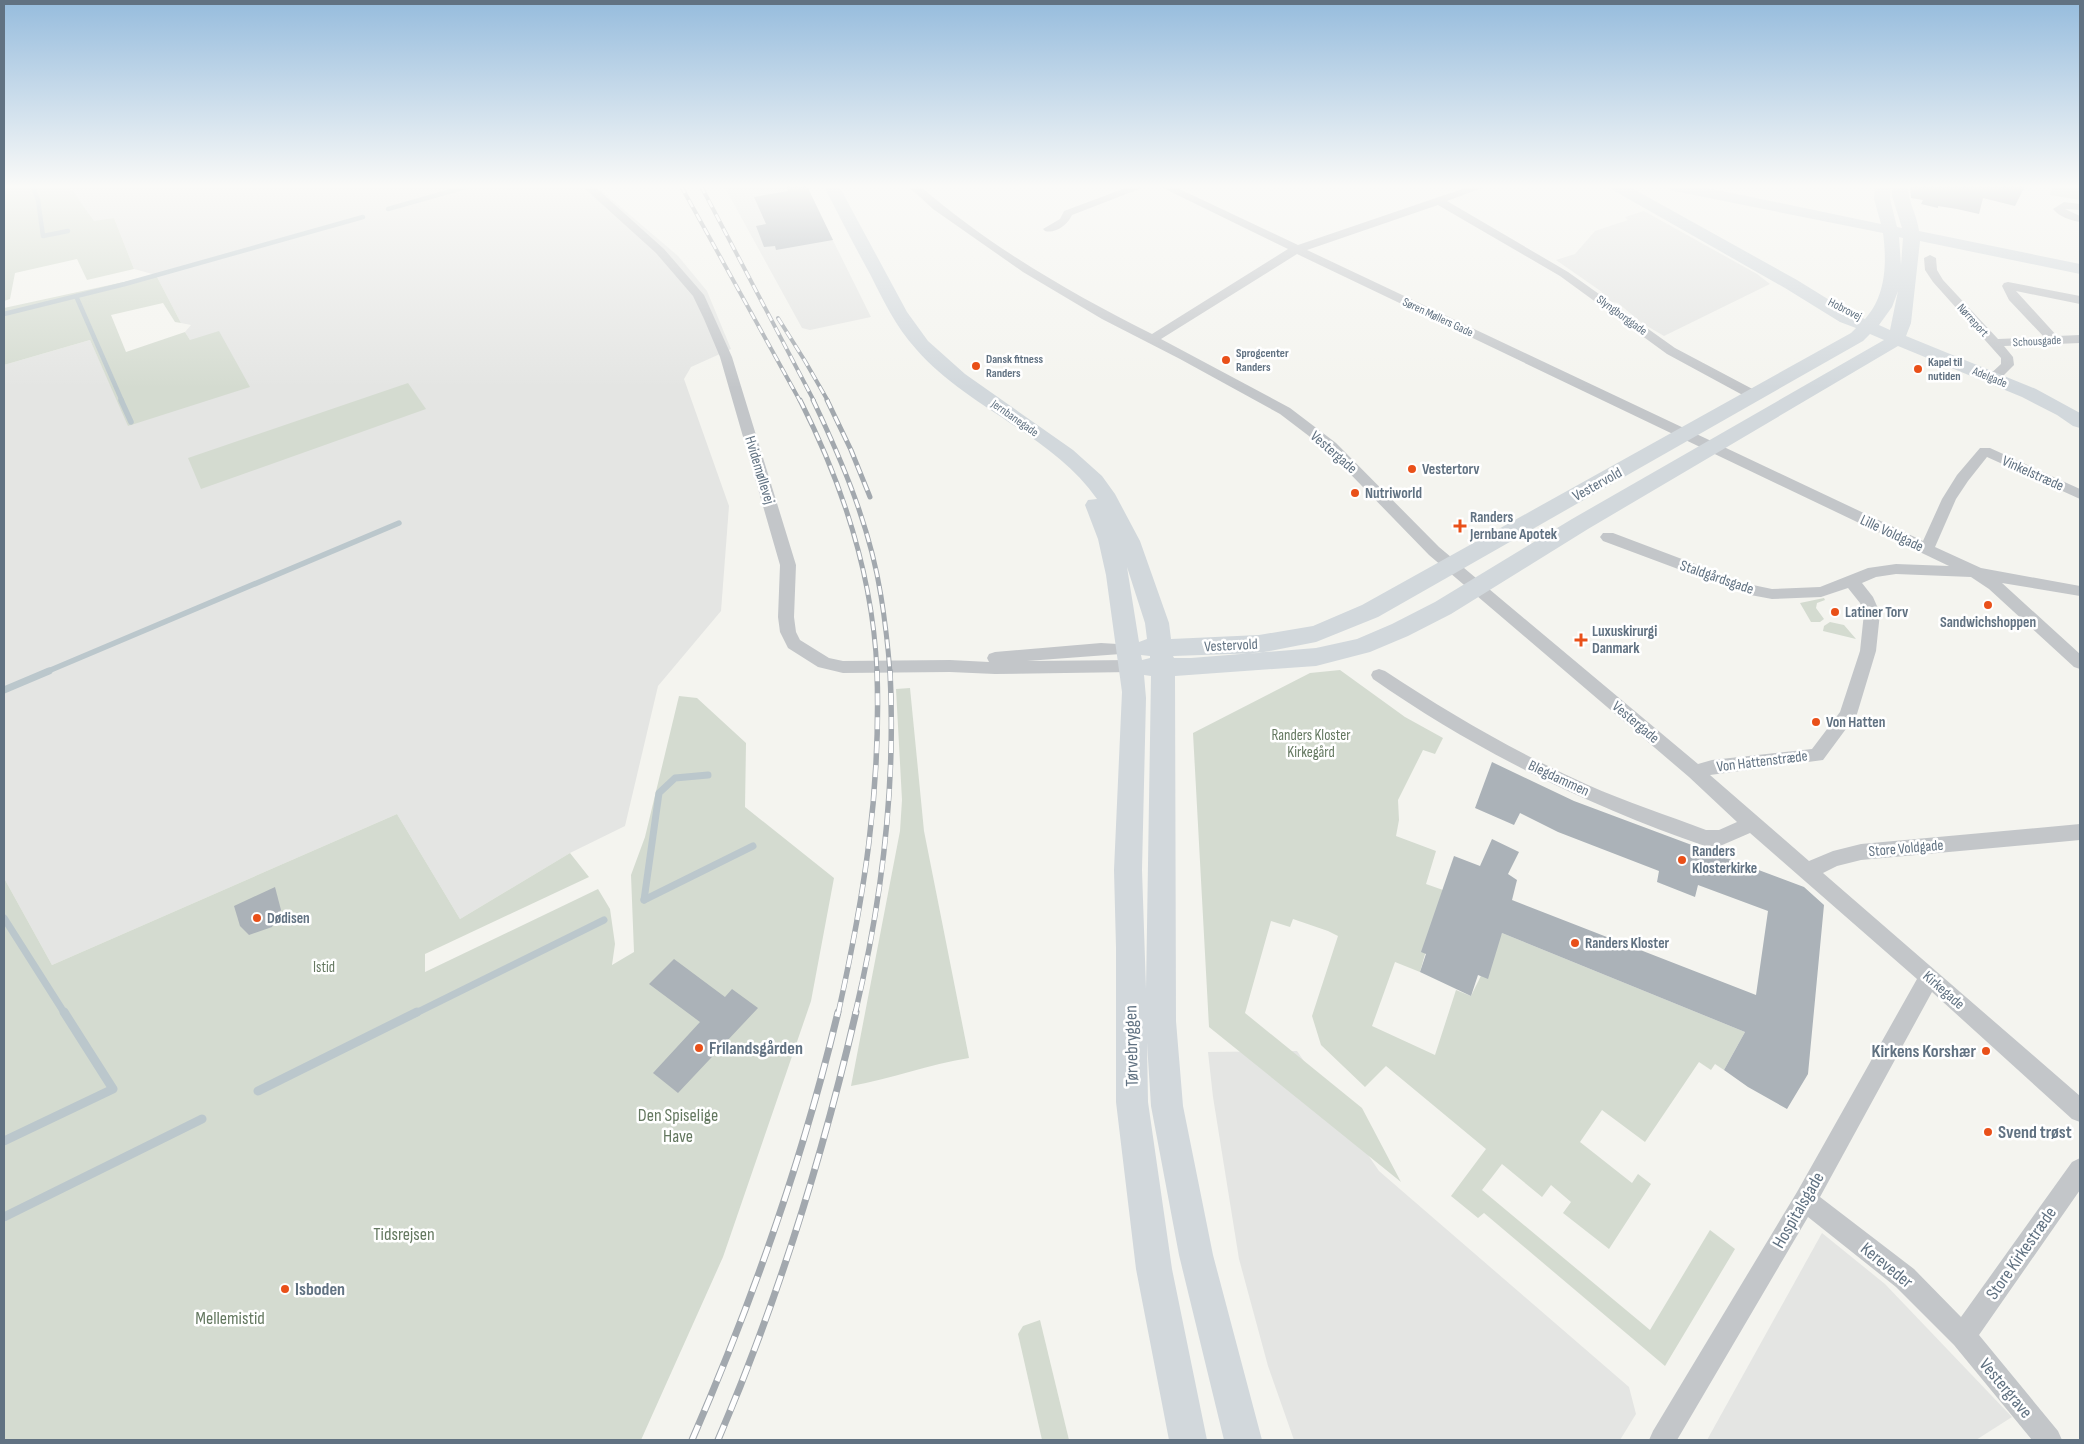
<svg xmlns="http://www.w3.org/2000/svg" width="2084" height="1444" viewBox="0 0 2084 1444" font-family="'Sofia Sans Condensed',sans-serif">
  <style>
    .built { fill: #e4e5e3 }
    .green { fill: #d4dbd0 }
    .lines { fill: none; stroke-linecap: round; stroke-linejoin: round }
    .stream-far3 { stroke: #bbc7cc; stroke-width: 4.5 }
    .stream-far2 { stroke: #bbc7cc; stroke-width: 5.5 }
    .stream-far1 { stroke: #bbc7cc; stroke-width: 7 }
    .stream { stroke: #bbc7cc; stroke-width: 9 }
    .building { fill: #abb2b8 }
    .street { fill: #c3c6c9; fill-rule: evenodd }
    .secondary { fill: #d2d8dc; fill-rule: evenodd }
    .rail-far3-casing { stroke: #a2a8ae; stroke-width: 4 }
    .rail-far2-casing { stroke: #a2a8ae; stroke-width: 5 }
    .rail-far1-casing { stroke: #a2a8ae; stroke-width: 5.5 }
    .rail-casing { stroke: #a2a8ae; stroke-width: 7 }
    .rail-far3 { stroke: #fff; stroke-width: 2.5; stroke-dasharray: 8; stroke-linecap: butt }
    .rail-far2 { stroke: #fff; stroke-width: 3; stroke-dasharray: 9; stroke-linecap: butt }
    .rail-far1 { stroke: #fff; stroke-width: 4; stroke-dasharray: 12; stroke-linecap: butt }
    .rail { stroke: #fff; stroke-width: 5; stroke-dasharray: 16; stroke-linecap: butt }
    .poi-dot { fill: #e95019; stroke: #fff; stroke-width: 2 }
    .labels { text-anchor: middle; stroke-width: 5; stroke-linejoin: round; paint-order: stroke }
    .far-street-label { font-size: 12px; fill: #617282; stroke: #fff }
    .far-poi-label { font-size: 12px; font-weight: bold; fill: #617282; stroke: #fff; text-anchor: start }
    .street-label { font-size: 15px; fill: #617282; stroke: #fff }
    .poi-label { font-size: 15px; font-weight: bold; fill: #617282; stroke: #fff; text-anchor: start }
    .park-label { font-size: 15px; fill: #647860; stroke: #fff }
    .near-street-label { font-size: 18px; fill: #617282; stroke: #fff }
    .near-poi-label { font-size: 18px; font-weight: bold; fill: #617282; stroke: #fff; text-anchor: start }
    .near-park-label { font-size: 18px; fill: #647860; stroke: #fff }
  </style>
  <rect width="100%" height="100%" fill="#f4f4ef"/>
  <g class="built">
    <polygon points="69,186 596,186 678,256 707,291 731,349 691,367 684,379 729,506 721,611 658,686 625,826 570,853 460,919 397,814 52,965 4,878 4,365 90,340 129,426 190,340 185,332 191,325 181,323 156,275 134,269 114,218 94,222"/>
    <polygon points="724,186 806,186 871,317 810,330 802,328"/>
    <polygon points="1644,211 1757,274 1770,284 1664,336 1642,323 1618,303 1612,302 1602,295 1602,292 1556,260 1575,254 1595,231 1628,220 1625,217"/>
    <polygon points="1297,1051 1379,1171 1629,1387 1636,1414 1620,1440 1294,1440 1268,1366 1239,1259 1213,1097 1208,1052"/>
    <polygon points="1822,1233 1885,1284 2012,1417 1976,1440 1707,1440"/>
  </g>
  <g class="green">
    <polygon points="4,186 69,186 94,221 114,218 134,269 87,280 77,259 15,273 10,299 4,301"/>
    <polygon points="2048,186 2080,186 2080,200 2050,195 2052,188"/>
    <polygon points="156,275 181,323 175,322 163,303 111,315 126,352 185,332 190,340 219,331 250,387 128,426 90,340 4,365 4,308"/>
    <polygon points="408,383 426,409 201,489 188,458"/>
    <polygon points="1824,598 1825,600 1817,603 1816,608 1824,619 1820,622 1811,622 1800,603"/>
    <polygon points="1830,622 1844,625 1856,639 1823,631 1824,626"/>
    <polygon points="1340,670 1405,717 1443,738 1435,754 1423,750 1398,800 1399,820 1396,836 1436,851 1426,884 1443,890 1420,972 1395,962 1372,1026 1435,1055 1456,990 1471,996 1502,933 1745,1032 1724,1070 1715,1064 1711,1070 1699,1062 1645,1142 1602,1110 1580,1142 1632,1183 1638,1174 1651,1184 1609,1249 1563,1213 1571,1202 1551,1185 1542,1197 1502,1164 1482,1190 1650,1330 1710,1230 1735,1249 1665,1366 1484,1213 1478,1218 1451,1196 1486,1149 1386,1066 1365,1087 1321,1045 1312,1016 1338,936 1328,931 1293,919 1290,927 1271,921 1245,1013 1362,1108 1401,1182 1209,1027 1193,733 1310,673"/>
    <path d="M910,688L924,831L969,1058C929,1064 891,1079 851,1086L900,831L902,800L896,689Z"/>
    <polygon points="679,696 697,698 746,743 745,807 834,878 811,1001 723,1257 641,1440 4,1440 4,878 52,965 397,814 460,919 570,853 589,877 425,954 425,972 598,889 610,909 615,944 612,965 634,952 631,875 645,837"/>
    <polygon points="1040,1320 1069,1440 1042,1440 1018,1334 1023,1326"/>
  </g>
  <g class="lines">
    <g class="stream-far3">
      <polyline points="33,186 38,200 43,236 68,231"/>
      <polyline points="388,209 469,186"/>
      <polyline points="76,296 122,401"/>
      <polyline points="4,314 125,284 363,217"/>
    </g>
    <g class="stream-far2">
      <polyline points="121,400 131,422"/>
      <polyline points="46,672 399,523"/>
    </g>
    <g class="stream-far1">
      <polyline points="4,690 49,671"/>
      <polyline points="644,900 659,793 675,778 708,775"/>
      <polyline points="644,900 753,846"/>
      <polyline points="4,918 65,1014"/>
      <polyline points="414,1014 604,920"/>
    </g>
    <g class="stream">
      <polyline points="258,1091 417,1012"/>
      <polyline points="4,1141 113,1089 64,1012"/>
      <polyline points="4,1217 202,1119"/>
    </g>
  </g>
  <g class="building">
    <polygon points="786,186 807,186 833,240 776,250 775,246 764,247 756,226 766,224 754,197 788,191"/>
    <polygon points="1910,186 2025,186 2015,206 1983,198 1979,214 1957,209 1938,206 1938,208 1921,204 1923,200 1911,198"/>
    <polygon points="1492,762 1574,801 1804,887 1824,905 1808,1074 1787,1109 1748,1087 1724,1070 1745,1032 1502,933 1488,979 1478,975 1471,996 1420,972 1426,954 1421,952 1454,856 1480,866 1492,839 1519,852 1508,874 1517,880 1512,900 1756,995 1768,911 1698,885 1695,897 1657,882 1659,871 1558,832 1520,813 1514,825 1475,808"/>
    <polygon points="275,887 281,910 272,927 249,935 240,926 234,906"/>
    <polygon points="674,959 725,997 732,989 758,1008 678,1093 653,1073 700,1022 649,984"/>
  </g>
  <g class="lines">
    <g class="street">
      <polygon points="582,186 594,186 664,249 704,295 732,357 796,565 794,617 796,632 800,640 829,658 843,661 950,660 989,662 987,658 989,654 995,652 1101,643 1134,645 1136,649 1134,653 1027,661 1131,660 1137,662 1139,666 1137,670 1131,672 995,674 950,672 843,673 818,667 788,648 780,632 778,617 780,565 720,357 704,319 693,296 656,253"/>
      <path d="M908,186H920C989,246 1070,293 1152,334L1288,249L1159,186H1173L1298,245L1471,186H1487L1447,201L1568,272L1675,348L1760,393L1762,396L1760,399H1750L1667,354L1560,276L1438,205L1307,250L1923,541L1942,499L1957,475L1980,448H1990L2080,489V499L1987,457L1968,481L1956,499L1935,547L1981,568L2080,586V596L2002,583L2080,654V669L2074,667L1989,589L1971,577L1896,574L1876,577L1862,583L1873,597L1880,613L1876,651L1857,714L1823,760L1710,775L1809,861L1833,851L1861,844L2080,824V840L1861,860L1837,866L1823,873L2080,1096V1122L2072,1119L1932,992L1820,1197L1914,1269L1961,1317L2072,1162L2080,1158V1190L1979,1335L2058,1431L2062,1440H2032L1954,1345L1896,1287L1808,1217L1677,1440H1649L1653,1431L1797,1192L1917,979L1750,833L1720,846H1705C1587,805 1476,751 1373,679L1371,675L1373,671L1379,669L1385,671C1450,714 1517,753 1588,785C1626,802 1667,815 1706,830H1719L1737,822L1689,777L1429,555L1326,449L1280,414L1180,359L1102,319L1023,272L933,209ZM1297,254L1949,566L1896,564L1868,568L1820,587L1772,589L1748,584L1613,533H1603L1600,537L1603,541L1745,594L1772,599L1821,597L1848,588L1860,603L1864,613L1860,651L1840,712L1812,749L1712,760L1698,764L1439,547L1336,443L1290,408L1161,339Z"/>
      <path d="M1131,186H1147L1072,215C1068,224 1056,234 1045,231L1043,229L1060,219L1064,211Z"/>
      <path d="M2064,202L2080,204V210L2065,209L2080,216V222C2069,220 2060,217 2053,209Z"/>
      <polygon points="1930,255 1936,258 1937,270 1943,280 1998,339 2044,337 2009,300 2002,286 2004,283 2008,282 2080,296 2080,304 2016,291 2057,336 2080,335 2080,343 2004,346 2013,357 2014,365 1998,381 1988,381 1986,378 2001,364 2001,358 1933,282 1925,270 1924,258"/>
    </g>
    <path class="secondary" d="M824,186H839L907,312L928,341L965,374L1073,450L1102,476L1115,494L1140,541L1169,623L1171,639L1259,635L1313,626L1362,605L1851,333L1856,328L1840,322L1785,288L1611,189L1609,186H1628L1797,280L1852,314L1865,319C1886,296 1887,263 1883,233L1674,191L1669,189L1667,186H1698L1881,224L1874,199L1875,186H1890V199L1897,227L1902,228L1892,196V186H1908C1908,202 1917,215 1919,231L2080,264V274L1920,241L1911,323L1906,336L2036,389L2080,413V428L2073,426L2057,415L2022,397L1898,346L1588,529L1451,614L1408,636L1370,652L1316,666L1175,676L1176,1021L1183,1106L1213,1255L1262,1440H1224L1179,1255L1151,1106L1147,1043L1148,1102L1172,1269L1207,1440H1169L1136,1269L1116,1102V948L1114,870L1122,692L1106,575L1098,539L1085,505L1088,500L1097,499C1051,434 967,408 916,349C896,327 883,300 870,274C854,245 839,216 824,186ZM1899,237L1903,238L1901,265ZM1898,291L1890,330L1879,325L1892,307ZM1870,334L1884,340L1572,519L1435,602L1392,624L1357,639L1316,648L1191,658H1174L1173,656L1259,653L1316,642L1378,617L1863,341ZM1127,567L1145,623L1147,639L1139,642ZM1141,655L1150,656V658L1142,660ZM1144,675L1151,676L1146,989L1142,870L1146,698Z"/>
    <g class="rail-far3-casing">
      <g id="rail-far3">
        <polyline points="681,186 800,401"/>
        <polyline points="701,186 814,401"/>
        <polyline points="778,318 805,361 828,401"/>
      </g>
    </g>
    <g class="rail-far2-casing">
      <g id="rail-far2">
        <path d="M800,400C843,485 873,576 877,672"/>
        <path d="M813,400C843,463 870,527 881,596C885,621 888,647 890,672"/>
        <polyline points="827,400 851,450 870,497"/>
      </g>
    </g>
    <g class="rail-far1-casing">
      <g id="rail-far1">
        <path d="M838,1014C864,897 881,792 877,671"/>
        <path d="M855,1014C882,901 896,787 890,671"/>
      </g>
    </g>
    <g class="rail-casing">
      <g id="rail">
        <path d="M692,1440C752,1302 803,1159 838,1012"/>
        <path d="M718,1440C777,1302 822,1159 856,1012"/>
      </g>
    </g>
    <use href="#rail-far3" class="rail-far3"/>
    <use href="#rail-far2" class="rail-far2"/>
    <use href="#rail-far1" class="rail-far1"/>
    <use href="#rail" class="rail"/>
  </g>
  <linearGradient id="sky" x2="0" y2="1"><stop stop-color="#96bcdd"/><stop offset="0.48" stop-color="#fafaf8"/><stop offset="1" stop-color="#fafaf8" stop-opacity="0"/></linearGradient>
  <rect width="2084" height="388" fill="url(#sky)"/>
  <g class="poi-dot">
    <circle cx="1226" cy="360" r="5"/>
    <circle cx="976" cy="366" r="5"/>
    <circle cx="1918" cy="369" r="5"/>
    <circle cx="1412" cy="469" r="5"/>
    <circle cx="1355" cy="493" r="5"/>
    <path d="M1457.5 518.5h5v5h5v5h-5v5h-5v-5h-5v-5h5z"/>
    <circle cx="1988" cy="605" r="5"/>
    <circle cx="1835" cy="612" r="5"/>
    <path d="M1578.5 632.5h5v5h5v5h-5v5h-5v-5h-5v-5h5z"/>
    <circle cx="1816" cy="722" r="5"/>
    <circle cx="1682" cy="860" r="5"/>
    <circle cx="257" cy="918" r="5"/>
    <circle cx="1575" cy="943" r="5"/>
    <circle cx="699" cy="1048" r="5"/>
    <circle cx="1986" cy="1051" r="5"/>
    <circle cx="1988" cy="1132" r="5"/>
    <circle cx="285" cy="1289" r="5"/>
  </g>
  <g class="labels">
    <g class="far-street-label">
      <text transform="translate(1845 309) rotate(27)" y="4">Hobrovej</text>
      <text transform="translate(1622 315) rotate(36)" y="4">Slyngborggade</text>
      <text transform="translate(1438 317) rotate(25)" y="4">Søren Møllers Gade</text>
      <text transform="translate(1973 320) rotate(48)" y="4">Nørreport</text>
      <text transform="translate(2037 341) rotate(-3)" y="4">Schousgade</text>
      <text transform="translate(1990 377) rotate(22)" y="4">Adelgade</text>
      <text transform="translate(1015 418) rotate(35)" y="4">Jernbanegade</text>
    </g>
    <g class="far-poi-label">
      <text x="1236" y="357">Sprogcenter<tspan x="1236" dy="14">Randers</tspan></text>
      <text x="986" y="363">Dansk fitness<tspan x="986" dy="14">Randers</tspan></text>
      <text x="1928" y="366">Kapel til<tspan x="1928" dy="14">nutiden</tspan></text>
    </g>
    <g class="street-label">
      <text transform="translate(1334 452) rotate(41)" y="5">Vestergade</text>
      <text transform="translate(760 470) rotate(73)" y="5">Hvidemøllevej</text>
      <text transform="translate(2033 473) rotate(24)" y="5">Vinkelstræde</text>
      <text transform="translate(1597 484) rotate(-29)" y="5">Vestervold</text>
      <text transform="translate(1892 533) rotate(25)" y="5">Lille Voldgade</text>
      <text transform="translate(1717 577) rotate(19)" y="5">Staldgårdsgade</text>
      <text transform="translate(1231 645) rotate(-3)" y="5">Vestervold</text>
      <text transform="translate(1636 722) rotate(40)" y="5">Vestergade</text>
      <text transform="translate(1762 761) rotate(-7)" y="5">Von Hattenstræde</text>
      <text transform="translate(1559 778) rotate(25)" y="5">Blegdammen</text>
      <text transform="translate(1906 848) rotate(-5)" y="5">Store Voldgade</text>
      <text transform="translate(1944 990) rotate(41)" y="5">Kirkegade</text>
    </g>
    <g class="poi-label">
      <text x="1422" y="474">Vestertorv</text>
      <text x="1365" y="498">Nutriworld</text>
      <text x="1470" y="522">Randers<tspan x="1470" dy="17">Jernbane Apotek</tspan></text>
      <text x="1845" y="617">Latiner Torv</text>
      <text x="1988" y="627" text-anchor="middle">Sandwichshoppen</text>
      <text x="1592" y="636">Luxuskirurgi<tspan x="1592" dy="17">Danmark</tspan></text>
      <text x="1826" y="727">Von Hatten</text>
      <text x="1692" y="856">Randers<tspan x="1692" dy="17">Klosterkirke</tspan></text>
      <text x="267" y="923">Dødisen</text>
      <text x="1585" y="948">Randers Kloster</text>
    </g>
    <g class="park-label">
      <text x="1311" y="740">Randers Kloster<tspan x="1311" dy="17">Kirkegård</tspan></text>
      <text x="324" y="972">Istid</text>
    </g>
    <g class="near-street-label">
      <text transform="translate(1131 1046) rotate(-91)" y="6">Tørvebryggen</text>
      <text transform="translate(1798 1210) rotate(-60)" y="6">Hospitalsgade</text>
      <text transform="translate(2021 1253) rotate(-55)" y="6">Store Kirkestræde</text>
      <text transform="translate(1887 1265) rotate(39)" y="6">Kereveder</text>
      <text transform="translate(2006 1388) rotate(50)" y="6">Vestergrave</text>
    </g>
    <g class="near-poi-label">
      <text x="709" y="1054">Frilandsgården</text>
      <text x="1976" y="1057" text-anchor="end">Kirkens Korshær</text>
      <text x="1998" y="1138">Svend trøst</text>
      <text x="295" y="1295">Isboden</text>
    </g>
    <g class="near-park-label">
      <text x="678" y="1121">Den Spiselige<tspan x="678" dy="21">Have</tspan></text>
      <text x="404" y="1240">Tidsrejsen</text>
      <text x="230" y="1324">Mellemistid</text>
    </g>
  </g>
  <rect width="2084" height="1444" fill="none" stroke="#617282" stroke-width="10"/>
</svg>
